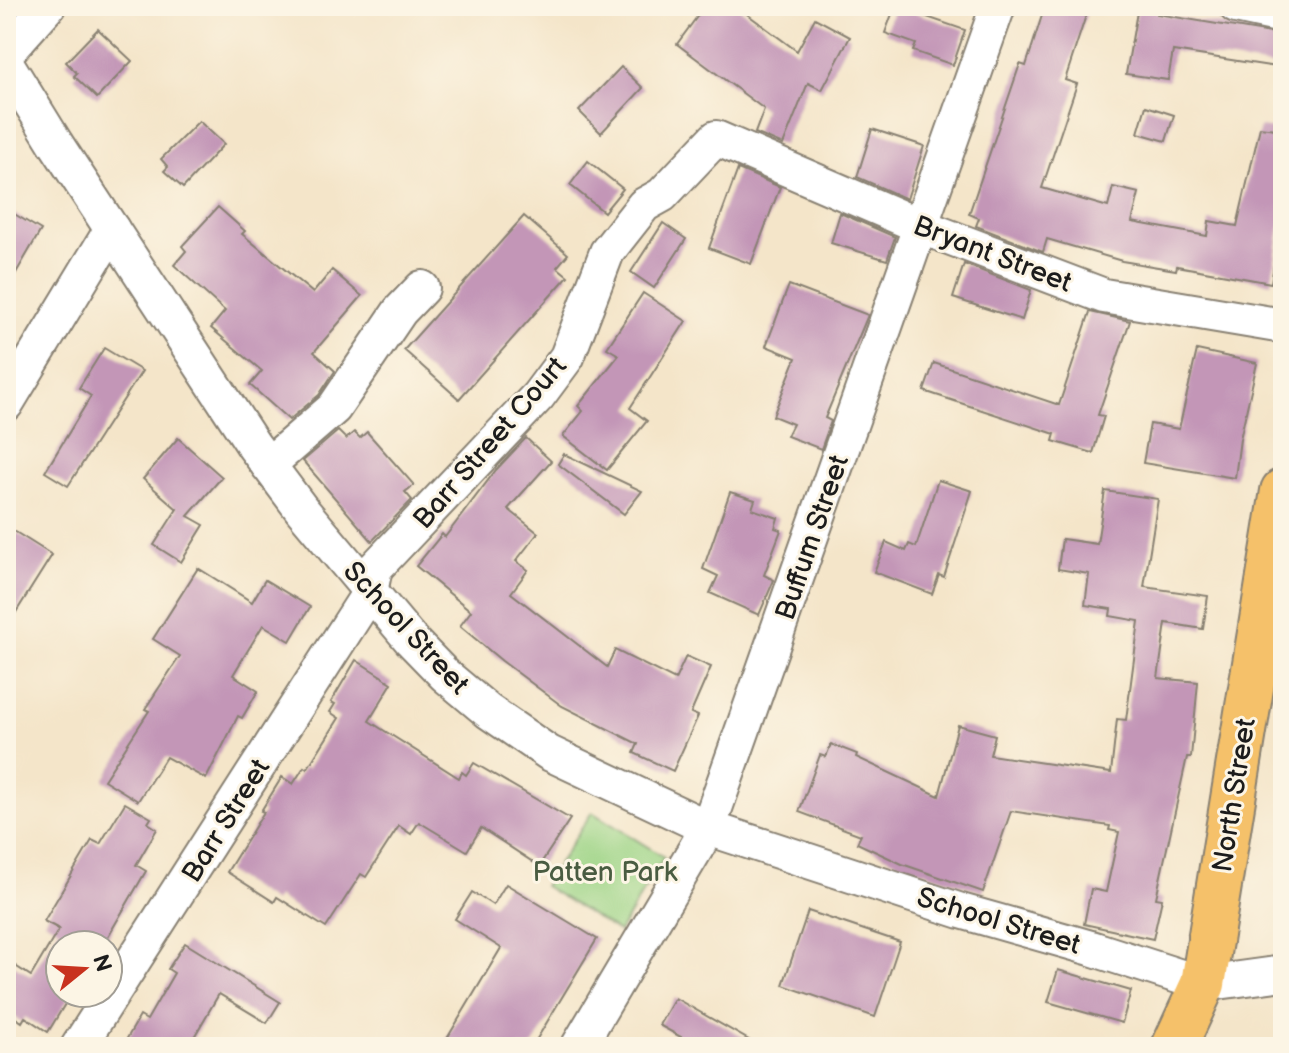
<svg xmlns="http://www.w3.org/2000/svg" width="1289" height="1053" viewBox="0 0 1289 1053" font-family="'Balsamiq Sans',sans-serif">
  <style>
    .green { fill: #9dd486; stroke: #5c7851; stroke-width: 2 }
    .building { fill: #c396b7 }
    .lines { fill: none; stroke-linecap: round; stroke-linejoin: round }
    .minor-casing { stroke: #888072; stroke-width: 38 }
    .highway-casing { stroke: #888072; stroke-width: 48 }
    .minor { stroke: #fff; stroke-width: 34 }
    .highway { stroke: #f5c16b; stroke-width: 44 }
    .labels { text-anchor: middle; stroke-width: 6; stroke-linejoin: round; paint-order: stroke }
    .street-label { font-size: 28px; fill: #1c1c1c; stroke: #fcf5e5 }
    .park-label { font-size: 28px; fill: #495c41; stroke: #fcf5e5 }
  </style>
  <rect width="100%" height="100%" fill="#fcf5e5"/>
  <filter id="ink" filterUnits="userSpaceOnUse"><feTurbulence type="fractalNoise" baseFrequency=".0125" numOctaves="2"/><feDisplacementMap in="SourceGraphic" scale="16" xChannelSelector="R" yChannelSelector="G"/><feConvolveMatrix kernelMatrix="1 2 1 2 8 2 1 2 1" color-interpolation-filters="sRGB"/></filter>
  <filter id="wash" filterUnits="userSpaceOnUse"><feTurbulence type="fractalNoise" baseFrequency=".006" numOctaves="4" result="noise"/><feDisplacementMap in="SourceGraphic" scale="32" xChannelSelector="R" yChannelSelector="G"/><feGaussianBlur stdDeviation="1.8" result="paint"/><feColorMatrix in="noise" values="0 0 0 0 0 0 0 0 0 0 0 0 0 0 0 0 0 1.4 0 .05"/><feComposite in="paint" operator="in"/></filter>
  <g filter="url(#wash)">
    <rect width="100%" height="100%" fill="#f4e5c9"/>
    <polygon class="green" points="592,812 664,857 619,932 544,886"/>
    <g id="blocks">
      <g class="building">
        <polygon points="705,6 736,6 797,51 815,18 850,37 822,90 808,83 783,145 755,133 764,109 677,44"/>
        <polygon points="895,6 965,30 953,65 913,51 916,44 885,33"/>
        <polygon points="1045,6 1089,6 1065,80 1077,84 1042,188 1108,207 1113,187 1139,193 1132,222 1207,236 1209,221 1237,226 1260,127 1283,130 1283,211 1271,283 1177,266 1176,270 1122,261 1047,239 1043,252 976,226 979,218 969,214 1020,64 1026,66"/>
        <polygon points="1138,6 1157,6 1157,14 1283,35 1283,68 1173,51 1168,80 1126,74"/>
        <polygon points="98,29 132,61 97,98 74,76 77,73 66,62"/>
        <polygon points="621,67 643,88 601,133 579,111"/>
        <polygon points="1146,106 1174,115 1166,141 1138,133"/>
        <polygon points="199,121 224,144 183,188 164,171 168,167 161,159"/>
        <polygon points="872,129 924,146 907,199 857,177"/>
        <polygon points="588,161 623,189 604,212 570,185"/>
        <polygon points="738,169 780,187 751,264 709,248"/>
        <polygon points="218,207 245,231 242,234 313,293 332,270 362,296 314,352 335,371 319,395 289,420 250,385 262,371 211,328 225,311 174,265 186,251 182,246"/>
        <polygon points="6,209 41,230 6,290"/>
        <polygon points="840,213 895,237 887,260 831,243"/>
        <polygon points="524,216 568,254 557,267 568,276 459,399 404,350"/>
        <polygon points="663,223 686,239 654,288 631,272"/>
        <polygon points="964,264 1031,290 1022,320 953,298"/>
        <polygon points="789,285 868,315 825,418 831,421 821,449 787,436 793,424 773,416 796,358 766,346"/>
        <polygon points="643,293 686,321 630,408 647,421 607,470 563,436 583,411 578,406 619,355 607,348"/>
        <polygon points="1090,312 1130,321 1098,415 1104,416 1093,453 1053,441 1055,434 924,391 934,363 1059,405"/>
        <polygon points="104,348 142,371 68,486 45,472 91,396 79,388"/>
        <polygon points="1197,350 1257,363 1240,439 1235,478 1143,463 1150,424 1179,429"/>
        <polygon points="338,431 346,439 354,432 360,438 367,432 414,485 405,492 412,500 372,541 303,461"/>
        <polygon points="178,438 222,477 188,516 204,525 181,562 154,545 177,509 143,479"/>
        <polygon points="526,438 551,461 508,509 538,533 516,561 528,570 511,593 607,667 615,650 675,680 686,656 711,667 691,713 698,716 673,771 634,753 638,744 562,706 502,661 460,626 471,611 416,566 442,534 445,537 496,470"/>
        <polygon points="564,454 642,491 624,514 558,464"/>
        <polygon points="938,480 972,491 944,577 939,575 932,594 874,572 886,542 906,551 909,544 916,547"/>
        <polygon points="1105,491 1158,499 1144,587 1208,596 1203,629 1166,623 1158,678 1198,682 1191,757 1187,757 1156,898 1162,899 1153,939 1084,924 1091,889 1106,892 1119,832 1109,830 1110,826 1011,811 983,892 902,864 857,843 861,835 799,812 820,755 826,757 831,744 857,754 856,757 939,796 958,725 995,735 990,755 1111,773 1117,719 1126,720 1139,621 1110,616 1111,609 1085,605 1089,574 1058,569 1062,539 1097,544"/>
        <polygon points="730,492 755,500 752,509 778,518 775,528 781,530 764,575 774,580 759,615 710,593 718,576 703,569"/>
        <polygon points="6,526 52,555 6,628"/>
        <polygon points="198,568 252,602 265,580 310,607 290,641 263,625 233,675 258,691 242,718 238,716 206,779 166,757 138,801 104,780 149,711 145,709 180,656 153,639"/>
        <polygon points="356,660 392,683 369,721 459,778 462,772 466,775 474,763 570,819 539,866 481,828 467,851 419,822 411,834 399,826 366,877 361,874 326,928 277,897 274,902 227,872 264,812 261,811 282,777 293,784 304,767 307,769 339,718 330,712 335,704 331,702"/>
        <polygon points="125,803 151,818 148,823 157,829 136,865 146,871 103,945 60,945 60,994 68,999 48,1032 25,1017 22,1022 6,1011 6,960 31,976 59,929 44,921 92,840 100,844"/>
        <polygon points="506,884 597,939 532,1047 442,1047 501,948 455,919 472,892 493,905"/>
        <polygon points="808,911 900,942 875,1017 783,985"/>
        <polygon points="185,943 280,1002 267,1023 219,994 190,1044 195,1047 122,1047 140,1016 147,1020 174,973 168,969"/>
        <polygon points="1058,970 1131,991 1122,1023 1048,1002"/>
        <polygon points="675,998 761,1047 699,1047 659,1025"/>
      </g>
    </g>
  </g>
  <g filter="url(#ink)">
    <use href="#blocks" fill-opacity="0" stroke="#888072" stroke-width="2"/>
    <g class="lines">
      <g class="minor-casing">
        <g id="minor">
          <polyline points="1236,6 1283,16"/>
          <polyline points="6,53 48,6"/>
          <polyline points="6,63 56,144 254,446 302,510 411,640 445,675 488,711 549,753 708,828 961,911 1091,948 1203,984 1283,973"/>
          <polyline points="6,404 112,229"/>
          <polyline points="268,465 334,408 400,311 422,288"/>
          <polyline points="78,1047 370,592 375,568 538,396 567,357 607,252 644,205 662,195 716,138 920,226 1104,296 1283,326"/>
          <polyline points="578,1047 708,828 998,6"/>
        </g>
      </g>
      <g class="highway-casing">
        <polyline id="highway" points="1174,1047 1203,984 1283,491"/>
      </g>
      <use href="#minor" class="minor"/>
      <use href="#highway" class="highway"/>
    </g>
  </g>
  <g class="labels">
    <g class="street-label">
      <text transform="translate(993 253) rotate(21)" y="10">Bryant Street</text>
      <text transform="translate(489 442) rotate(-49)" y="10">Barr Street Court</text>
      <text transform="translate(811 537) rotate(-71)" y="10">Buffum Street</text>
      <text transform="translate(407 627) rotate(47)" y="10">School Street</text>
      <text transform="translate(1233 795) rotate(-81)" y="10">North Street</text>
      <text transform="translate(225 820) rotate(-58)" y="10">Barr Street</text>
      <text transform="translate(999 920) rotate(17)" y="10">School Street</text>
    </g>
    <g class="park-label">
      <text x="605" y="881">Patten Park</text>
    </g>
  </g>
  <rect width="1289" height="1053" fill="none" stroke="#fcf5e5" stroke-width="32"/>
  <g transform="translate(84 969) rotate(72)"><circle r="38" fill="#fcf5e5" stroke="#a29e95" stroke-width="2"/>
  <path d="M0-6L14 30L0 20L-14 30Z" fill="#c8321e"/>
  <text y="-12" font-size="22" font-weight="bold" text-anchor="middle" fill="#1c1c1c">N</text>
  </g>
</svg>
